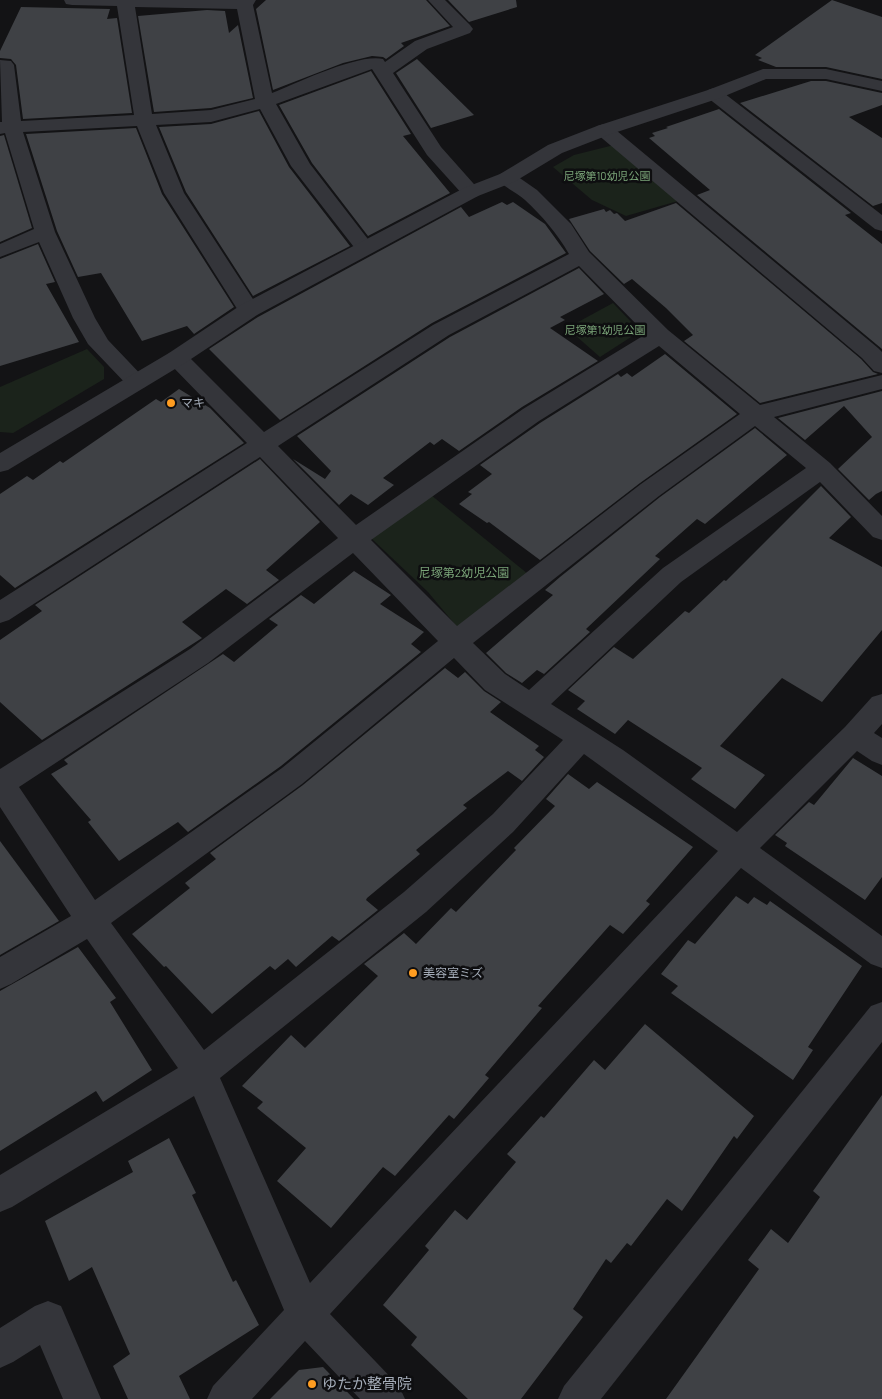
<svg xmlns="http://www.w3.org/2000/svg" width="882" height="1399" viewBox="0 0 882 1399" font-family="Barlow,'Noto Sans JP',sans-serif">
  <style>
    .green { fill: #1b231b }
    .building { fill: #3f4145 }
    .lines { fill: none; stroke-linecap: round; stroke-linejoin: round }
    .minor { fill: #34353a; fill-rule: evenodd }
    .tertiary { fill: #34353a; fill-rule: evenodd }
    .poi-dot { fill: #ff9d21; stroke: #0e0e10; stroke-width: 2 }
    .labels { text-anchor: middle; stroke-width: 5; stroke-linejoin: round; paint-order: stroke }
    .far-park-label { font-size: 11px; fill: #7aa478; stroke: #0e0e10 }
    .poi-label { font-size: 12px; fill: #a3abb7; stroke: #0e0e10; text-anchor: start }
    .park-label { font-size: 12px; fill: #7aa478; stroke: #0e0e10 }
    .near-poi-label { font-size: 15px; fill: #a3abb7; stroke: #0e0e10; text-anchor: start }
  </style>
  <rect width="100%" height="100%" fill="#131315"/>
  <g class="green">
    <polygon points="614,145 678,201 626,216 592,200 553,167 574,155"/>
    <polygon points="613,303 635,326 631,337 600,357 567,328"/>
    <polygon points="87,349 104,367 104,379 13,433 0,432 0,387"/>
    <polygon points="431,495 528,574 458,628 428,592 371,538"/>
  </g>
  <g class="building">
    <polygon points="266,0 426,0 450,26 401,43 404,46 386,59 383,57 372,56 343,63 273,90 256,9"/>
    <polygon points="448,0 516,0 517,7 469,22"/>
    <polygon points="832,0 882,17 882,79 826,67 776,67 758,60 762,58 755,55"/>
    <polygon points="21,7 110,9 107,19 117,18 132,113 23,119 16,65 11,59 0,58 0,51"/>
    <polygon points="207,10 225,11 229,33 238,25 253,98 211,108 154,112 138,16"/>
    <polygon points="417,59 474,115 431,128 396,73"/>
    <polygon points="371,71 411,134 403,136 450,193 368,236 312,163 279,105"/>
    <polygon points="811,81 826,81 882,93 882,105 849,117 882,138 882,203 873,206 740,103"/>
    <polygon points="719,109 851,213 845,215 882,244 882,349 697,195 710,190 649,138 655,136 652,133 668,128 666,127"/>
    <polygon points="259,111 289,167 350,246 253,296 186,192 159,127 211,124"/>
    <polygon points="136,128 162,194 234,307 194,334 187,326 142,341 101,273 78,277 57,231 26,134"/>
    <polygon points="4,135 32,228 0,242 0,136"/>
    <polygon points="502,202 507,205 513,202 545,224 566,253 432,323 280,420 209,349 258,317 461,207 469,217"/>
    <polygon points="676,203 861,359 873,372 878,374 760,403 684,341 693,335 666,308 632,279 624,284 590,251 569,219 604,209 606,212 610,210 614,214 617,213 625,221"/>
    <polygon points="38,244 55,282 46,284 79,342 0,366 0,259"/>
    <polygon points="579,268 604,294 560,317 565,320 550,328 598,361 522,407 459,451 442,439 434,445 430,442 383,478 394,485 368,505 351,494 339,505 293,459 325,479 331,471 297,436 450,337"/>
    <polygon points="665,354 737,414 640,483 540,560 489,522 487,523 459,504 472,494 468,492 492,474 480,465 540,423 618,374 621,377 627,373 632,377"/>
    <polygon points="179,389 210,408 244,443 15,588 0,575 0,494 27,476 33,480 60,461 63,463 156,399 161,402"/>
    <polygon points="882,391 882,491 876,494 869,500 838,469 872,437 844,406 805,440 778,418"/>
    <polygon points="755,428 787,455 705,524 697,519 655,556 660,559 586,629 590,632 544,674 537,670 522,683 506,673 486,653 553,595 545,590 560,577 660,497"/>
    <polygon points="260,459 320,522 266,570 279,580 247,604 226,589 182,622 202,638 42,740 0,702 0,640 42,611 35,605"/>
    <polygon points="821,486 851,517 829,538 882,567 882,630 822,702 782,678 720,746 765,775 735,809 691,779 702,768 628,720 615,734 577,709 585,701 568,690 614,647 633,659 685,611 689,613 724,580 726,581"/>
    <polygon points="354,571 391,595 380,604 424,632 411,644 421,652 281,766 188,832 178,822 119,861 88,822 91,820 51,774 68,764 64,760 223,654 234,662 278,625 269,619 301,595 314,604"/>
    <polygon points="445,668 458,678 465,672 484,691 501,702 490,712 539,746 535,750 544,757 522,781 508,771 463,805 467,808 416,850 420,854 367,898 366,900 378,910 339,941 332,936 296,967 288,959 275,970 270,966 212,1014 166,966 164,967 132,934 190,888 185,883 216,859 210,853 303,785"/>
    <polygon points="853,758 882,776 882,877 865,900 785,846 787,843 775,835 809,802 814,805"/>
    <polygon points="568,774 589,789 597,782 693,847 646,901 650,904 623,934 610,925 538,1006 542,1008 485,1075 489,1078 454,1119 449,1115 395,1176 383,1167 331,1228 277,1181 306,1148 257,1108 263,1102 242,1086 291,1035 305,1048 378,976 364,964 404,933 416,944 451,908 456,912 516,850 514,848 555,806 546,799"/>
    <polygon points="0,841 59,921 0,955"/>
    <polygon points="736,896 748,904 754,897 767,905 770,901 862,966 808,1047 813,1050 793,1080 671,993 678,986 661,974 688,940 695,944"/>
    <polygon points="78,947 116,998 110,1002 152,1070 103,1102 96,1091 0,1151 0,991"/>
    <polygon points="645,1024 754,1116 737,1139 734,1136 682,1211 667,1199 631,1246 627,1243 611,1263 606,1259 573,1309 583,1317 521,1399 468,1399 411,1345 417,1337 383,1305 429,1250 425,1246 455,1210 467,1220 516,1162 507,1154 541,1116 544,1118 594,1060 605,1070"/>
    <polygon points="882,1095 882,1399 666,1399 759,1269 748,1260 771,1229 788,1243 820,1197 813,1191"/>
    <polygon points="169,1138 196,1193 192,1195 233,1282 236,1280 259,1325 179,1376 190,1399 128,1399 113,1366 130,1354 92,1267 69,1281 45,1221 133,1172 128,1161"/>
    <polygon points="323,1367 354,1399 270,1399 299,1370"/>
  </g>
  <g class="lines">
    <g class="minor">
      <path d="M64,0H256L253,5L272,93C297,83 359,53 383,59L385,62L415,41L453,27L428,0H445L470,25L473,29L470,33L427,49L393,73L441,147L481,192L478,196L471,198L464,196L427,155L372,69L276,104L310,164L374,247L371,251L364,253L357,251L291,166L260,109L211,122L156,125L184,193L260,310L257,315L249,317L241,315L164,193L137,126L23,132L55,232L95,318L108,340L148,382L145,387L137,389L129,387L88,344L73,318L39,242L0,257V244L34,229L5,133L0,134V122H2L0,60L11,61L14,65L21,121L134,115L117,6L72,5L66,4ZM135,7L237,9L255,99L211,110L152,114Z"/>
      <polygon points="714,88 720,90 882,215 882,231 875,229 708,98 705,94 708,90"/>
      <polygon points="604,124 611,126 878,348 882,352 882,373 874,371 862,358 597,134 595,130 597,126"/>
      <path d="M507,172L514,174L537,190L571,224L589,252L668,330L760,405L882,375V389L774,417L830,463L882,516V540L873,537L820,482L681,582L551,704L623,750L737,832L845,727L872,697L882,694V724L874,733L882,738V765L872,761L857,751L760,848L882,936V968L871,964L741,868L330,1314L399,1386L405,1399H360L305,1341L252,1399H207L213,1386L284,1310L194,1096L12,1207L0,1212V1175L178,1068L87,939L11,984L0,989V957L71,916L0,807V769L190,649L338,538L260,457L9,620L0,623V600L247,443L169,363L166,358L169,353L177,351L185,353L264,432L433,325L569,254C557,233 542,216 525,200C516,192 504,188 497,178L500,174ZM579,266L646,334L523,409L356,525L278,446L449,335ZM659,346L740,414L641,484L457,626L371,540L539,421ZM755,426L806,468L663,568L529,690L505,674L473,643L659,496ZM353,553L438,641L282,768L95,900L19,787L208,663ZM454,658L485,690L563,740L493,814L404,892L204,1050L111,923L302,784ZM584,754L718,851L310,1283L220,1078L426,912L513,832Z"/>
      <polygon points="882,1002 882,1042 601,1399 558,1399 564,1386 871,1006"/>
      <polygon points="48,1301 61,1306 101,1399 63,1399 40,1345 13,1362 0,1368 0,1328 35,1306"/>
    </g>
    <polygon class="tertiary" points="763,69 826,69 882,81 882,91 826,79 766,79 720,98 611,134 562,153 514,182 478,196 257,315 185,363 8,470 0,472 0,453 169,353 241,305 464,188 500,174 548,145 597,126 708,90"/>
  </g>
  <g class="poi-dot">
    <circle cx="171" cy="403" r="5"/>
    <circle cx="413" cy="973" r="5"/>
    <circle cx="312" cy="1384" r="5"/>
  </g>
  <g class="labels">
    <g class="far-park-label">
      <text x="607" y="180">尼塚第10幼児公園</text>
      <text x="605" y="334">尼塚第1幼児公園</text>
    </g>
    <g class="poi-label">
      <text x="181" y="407">マキ</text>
      <text x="423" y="977">美容室ミズ</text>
    </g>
    <g class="park-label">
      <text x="464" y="577">尼塚第2幼児公園</text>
    </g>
    <g class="near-poi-label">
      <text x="322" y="1389">ゆたか整骨院</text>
    </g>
  </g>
</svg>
